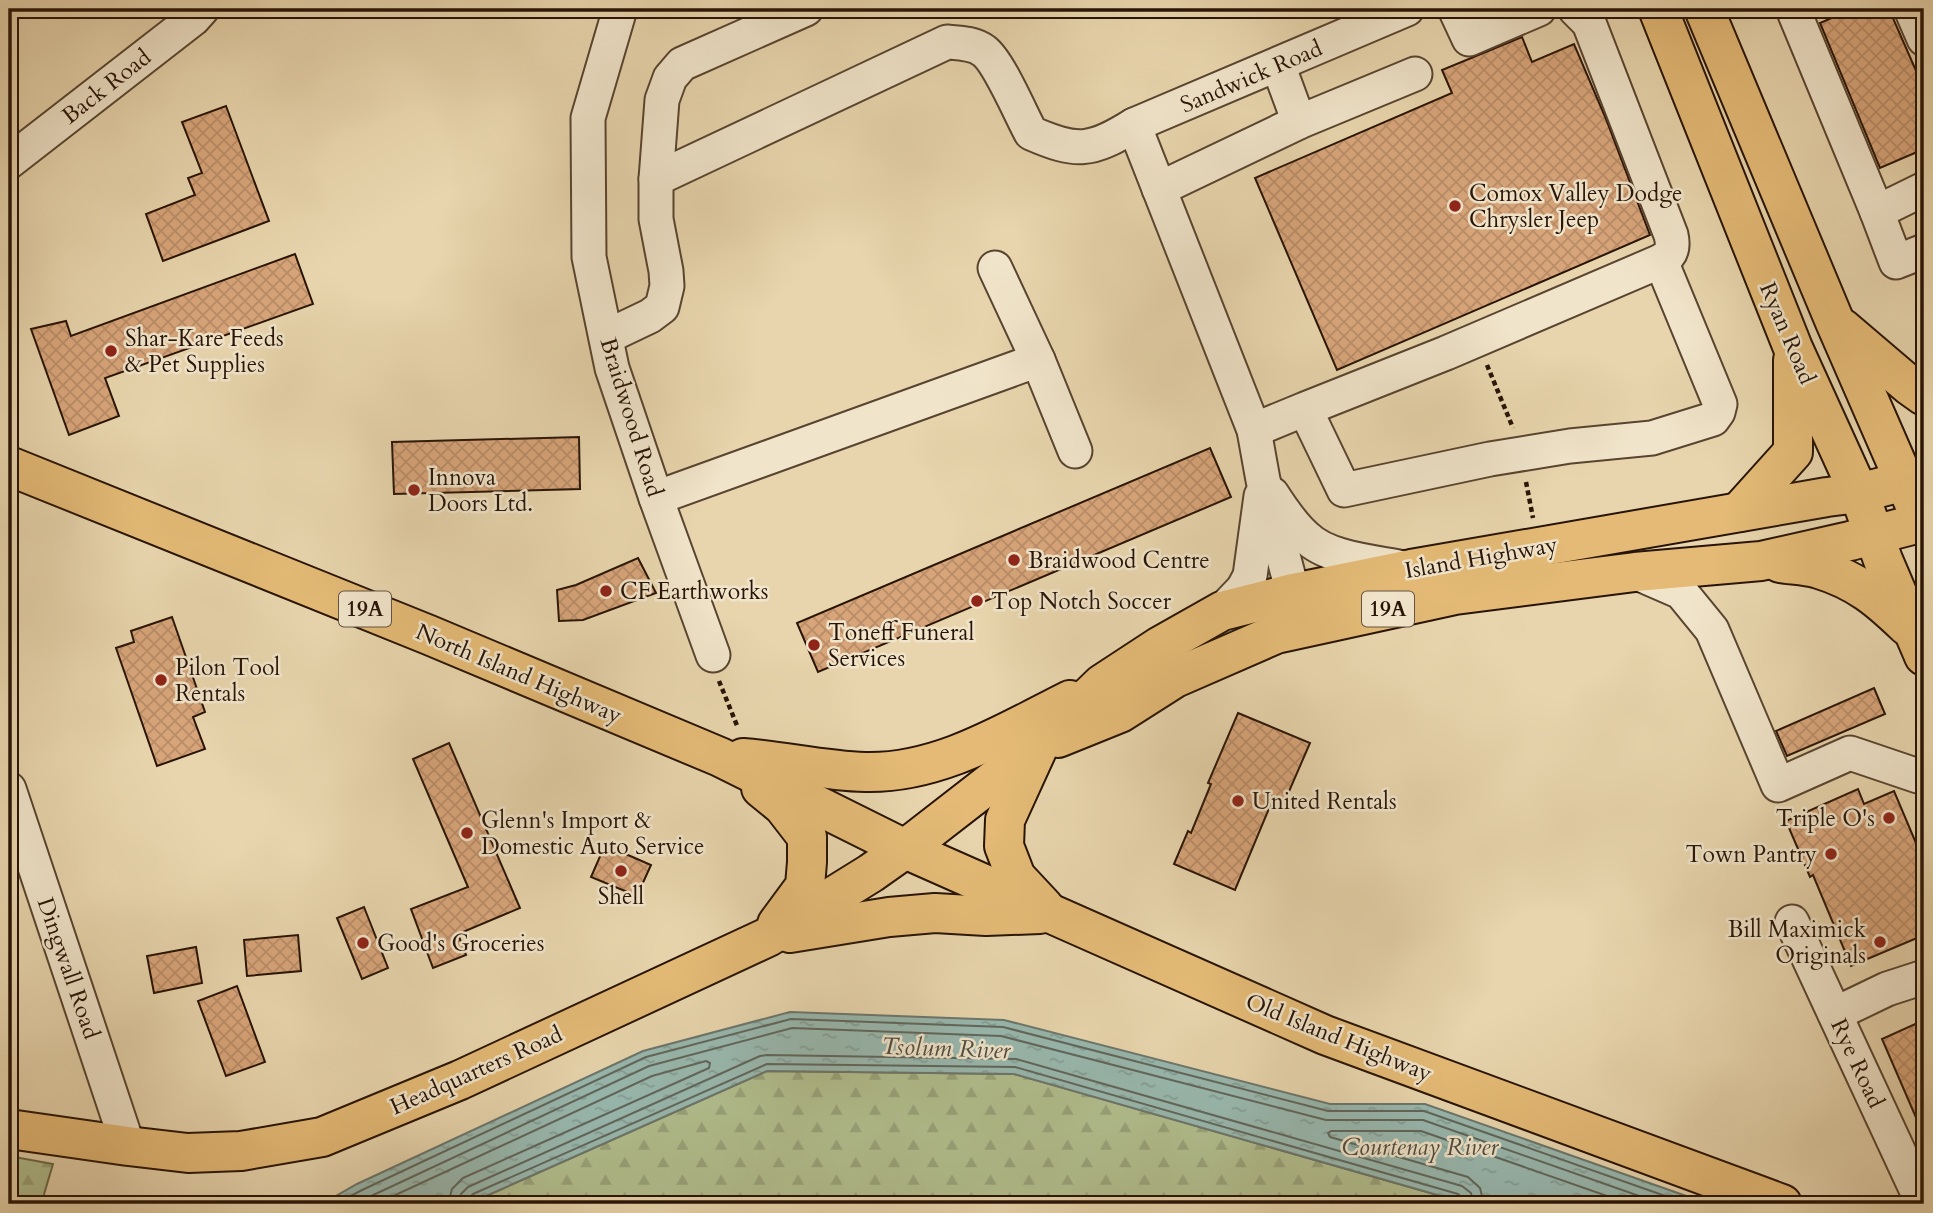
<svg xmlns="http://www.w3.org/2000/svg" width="1933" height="1213" viewBox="0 0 1933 1213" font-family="Cardo,serif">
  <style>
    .forest { fill: url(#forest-firs); stroke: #6c694a; stroke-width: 2 }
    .water { fill: url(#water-ripples); stroke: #6b766c; stroke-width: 2 }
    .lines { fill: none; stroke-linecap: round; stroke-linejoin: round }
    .shore { stroke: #60665b; stroke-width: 2 }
    .building { fill: url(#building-cross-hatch); stroke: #281407; stroke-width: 2 }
    .minor-casing { stroke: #584430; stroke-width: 37 }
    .major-casing { stroke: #281407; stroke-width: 42 }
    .path { stroke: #281407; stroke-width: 4.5; stroke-dasharray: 5 3.5; stroke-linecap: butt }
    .minor { stroke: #f0e4ca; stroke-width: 33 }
    .major { stroke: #e4ba76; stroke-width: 38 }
    .poi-dot { fill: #8f2418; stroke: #f0e4ca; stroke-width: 2.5 }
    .labels { text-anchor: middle; stroke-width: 5; stroke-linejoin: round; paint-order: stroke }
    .shield { fill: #f0e4ca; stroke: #645242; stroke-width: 2 }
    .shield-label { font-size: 21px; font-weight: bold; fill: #281407 }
    .street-label { font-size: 23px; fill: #281407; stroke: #f0e4ca }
    .poi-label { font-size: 23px; fill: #281407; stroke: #f0e4ca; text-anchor: start }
    .water-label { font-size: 24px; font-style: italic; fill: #4f4d42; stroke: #f0e4ca }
  </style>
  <defs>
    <pattern id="forest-firs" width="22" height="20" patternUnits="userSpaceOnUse" patternTransform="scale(1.75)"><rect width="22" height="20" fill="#b1be8e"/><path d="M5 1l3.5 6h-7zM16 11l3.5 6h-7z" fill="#98a279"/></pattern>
    <pattern id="water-ripples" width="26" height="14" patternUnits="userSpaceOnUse" patternTransform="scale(1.75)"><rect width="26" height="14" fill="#98b8af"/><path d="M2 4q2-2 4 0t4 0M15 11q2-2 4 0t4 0" fill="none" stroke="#839d95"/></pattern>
    <pattern id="building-cross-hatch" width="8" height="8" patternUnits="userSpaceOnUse" patternTransform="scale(1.75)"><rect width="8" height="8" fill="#d8a57a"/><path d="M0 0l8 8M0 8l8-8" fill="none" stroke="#b98d68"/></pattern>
  </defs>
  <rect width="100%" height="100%" fill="#e8d5ad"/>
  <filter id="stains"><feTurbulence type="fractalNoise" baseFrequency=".00286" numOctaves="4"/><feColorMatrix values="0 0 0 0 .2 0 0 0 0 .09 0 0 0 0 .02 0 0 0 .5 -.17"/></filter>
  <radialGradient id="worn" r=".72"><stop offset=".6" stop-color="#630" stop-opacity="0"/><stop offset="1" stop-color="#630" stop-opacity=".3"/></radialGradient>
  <g class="forest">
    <polygon points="767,1071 1014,1074 1469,1204 468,1204"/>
    <polygon points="9,1156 53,1164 42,1201 44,1204 9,1204"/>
  </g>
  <polygon class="water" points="790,1012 1004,1020 1330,1104 1425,1104 1709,1204 1469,1204 1014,1074 767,1071 468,1204 322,1204 357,1184 643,1051"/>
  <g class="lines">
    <g class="shore">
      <polyline points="336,1204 360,1191 646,1057 791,1019 1003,1027 1328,1111 1424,1111 1688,1204"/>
      <polyline points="354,1204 649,1066 792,1028 1001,1036 1326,1120 1423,1120 1662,1204"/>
      <polyline points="376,1204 652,1076 706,1061 710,1063 709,1068 463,1178 452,1189 448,1204"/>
      <polyline points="459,1204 461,1194 468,1187 760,1056 767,1055 1016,1059 1462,1186 1471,1193 1473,1204"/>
      <polyline points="468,1204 469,1198 473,1194 767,1064 1015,1067 1458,1194 1463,1198 1465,1204"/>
      <polyline points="1484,1204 1480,1188 1468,1177 1330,1137 1328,1133 1331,1131 1421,1131 1630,1204"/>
    </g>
  </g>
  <g class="building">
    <polygon points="1852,9 1889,9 1924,89 1924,149 1880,168 1820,23"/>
    <polygon points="1522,37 1532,62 1574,44 1606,119 1650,235 1337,370 1255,178 1452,93 1442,70"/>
    <polygon points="226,106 269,221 163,261 146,214 195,195 188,178 202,173 182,122"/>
    <polygon points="295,254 313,304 105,378 119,416 69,435 31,329 66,321 71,336"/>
    <polygon points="579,437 580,489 394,494 392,442"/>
    <polygon points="1210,448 1231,497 818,672 797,623"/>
    <polygon points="638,558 656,593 583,620 559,621 557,590 576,585"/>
    <polygon points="172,617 205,712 193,717 205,749 157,766 116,648 134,642 131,631"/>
    <polygon points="1874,688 1885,714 1787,756 1776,731"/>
    <polygon points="1238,713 1310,743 1284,803 1273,799 1235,890 1174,864 1188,831 1191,833 1211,784 1208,783"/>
    <polygon points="449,743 520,908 458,934 466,955 433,968 411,909 468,887 413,759"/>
    <polygon points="1858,789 1864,804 1894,791 1924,862 1924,935 1851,966 1813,875 1810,877 1786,821"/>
    <polygon points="605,845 651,865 637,896 591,877"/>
    <polygon points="364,907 388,968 362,979 337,918"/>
    <polygon points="298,935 301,971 247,976 244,940"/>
    <polygon points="196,947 202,983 154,993 147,956"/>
    <polygon points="237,986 265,1062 226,1076 198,1001"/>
    <polygon points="1924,1020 1924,1136 1882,1039"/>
  </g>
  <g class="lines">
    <g class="minor-casing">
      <g id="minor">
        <polyline points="620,9 588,118 589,257 612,368 656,498 713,655"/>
        <polyline points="1455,9 1469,39 1539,9"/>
        <path d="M1575,9L1589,23L1671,235C1674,248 1672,255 1661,261"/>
        <polyline points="1797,9 1795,14 1877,212"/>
        <polyline points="1911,9 1924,39"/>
        <polyline points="1278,65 1299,122"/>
        <polyline points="1134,125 1254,430 1263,480 1293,593 1285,616"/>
        <polyline points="9,162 193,19 202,9"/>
        <path d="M656,179L947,42C959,43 974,43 984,51C999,62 1021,115 1031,133C1077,153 1091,152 1134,125L1407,9"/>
        <polyline points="1159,189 1299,122 1415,74"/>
        <polyline points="1924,189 1877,212 1896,262 1924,251"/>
        <polyline points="995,268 1038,360 1075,451"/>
        <polyline points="606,337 650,316 662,307 667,286 666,271 656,219 656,179 662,100 670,78 682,64 806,9"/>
        <polyline points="1254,430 1305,409 1344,490 1490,459 1570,446 1652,438 1713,419 1718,412 1720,404 1661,261 1446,353 1305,409"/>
        <path d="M1272,494C1281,508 1293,526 1306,537C1328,559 1375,562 1404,568"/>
        <polyline points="656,498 1038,360"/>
        <polyline points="1635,572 1681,592 1712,630 1778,785 1850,753 1918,776 1924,773"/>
        <polyline points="1222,611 1243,589 1250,576 1261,496"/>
        <polyline points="9,789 128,1146"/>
        <polyline points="1792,922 1923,1204"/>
        <polyline points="1835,1014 1887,989 1924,977"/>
      </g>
    </g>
    <g class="major-casing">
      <g id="major">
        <polyline points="1658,9 1793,348 1859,493 1883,560 1924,656"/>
        <polyline points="1704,9 1835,322 1914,503"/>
        <polyline points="1842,328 1910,386 1924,396"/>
        <polyline points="9,466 429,635 720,757 905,849 1325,1035 1782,1204"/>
        <polyline points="1739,512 1793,452 1793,360"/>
        <path d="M1780,563C1793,565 1807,565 1819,569C1858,581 1879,599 1907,626"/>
        <polyline points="1058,738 1120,713 1175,678 1276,634 1455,595 1635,572 1761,561 1850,541 1924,522"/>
        <polyline points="1037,750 1005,820 1004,846 1016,877 1044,907"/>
        <path d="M743,758C784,761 824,771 865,772C939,774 1006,732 1070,700"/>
        <polyline points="761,788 783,806 807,837 807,862 805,886 777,924"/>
        <polyline points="790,933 889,917 935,913 986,916 1040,914"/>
        <polyline points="9,1129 128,1146 188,1153 241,1151 322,1137 460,1080 768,937 871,873 905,849 1039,745 1102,684 1160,646 1222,611 1293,593 1411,569 1827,497 1859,493 1905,481 1924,479"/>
      </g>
    </g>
    <g class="path">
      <polyline points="1487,365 1513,428"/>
      <polyline points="1526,482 1533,518"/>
      <polyline points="719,681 738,728"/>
    </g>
    <use href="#minor" class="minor"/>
    <use href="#major" class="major"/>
  </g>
  <g class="poi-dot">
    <circle cx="1455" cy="206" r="7"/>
    <circle cx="111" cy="351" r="7"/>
    <circle cx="414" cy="490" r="7"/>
    <circle cx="1014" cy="560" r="7"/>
    <circle cx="606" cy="591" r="7"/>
    <circle cx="977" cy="601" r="7"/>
    <circle cx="814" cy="645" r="7"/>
    <circle cx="161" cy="680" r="7"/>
    <circle cx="1238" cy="801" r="7"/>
    <circle cx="1889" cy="818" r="7"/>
    <circle cx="467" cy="833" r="7"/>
    <circle cx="1831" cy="854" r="7"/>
    <circle cx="621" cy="871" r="7"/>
    <circle cx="1880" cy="942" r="7"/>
    <circle cx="363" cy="943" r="7"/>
  </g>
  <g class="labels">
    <g class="shield">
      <rect x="339" y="591.5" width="52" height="35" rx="5"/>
      <rect x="1362" y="591.5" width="52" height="35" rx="5"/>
    </g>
    <g class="shield-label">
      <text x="365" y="616">19A</text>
      <text x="1388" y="616">19A</text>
    </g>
    <g class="street-label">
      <text transform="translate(1251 76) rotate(-23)" y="8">Sandwick Road</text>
      <text transform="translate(106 86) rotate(-38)" y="8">Back Road</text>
      <text transform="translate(1788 333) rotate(67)" y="8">Ryan Road</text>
      <text transform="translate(632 417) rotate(73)" y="8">Braidwood Road</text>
      <text transform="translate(1481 557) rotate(-10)" y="8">Island Highway</text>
      <text transform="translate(519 673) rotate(23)" y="8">North Island Highway</text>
      <text transform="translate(69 968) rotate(71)" y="8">Dingwall Road</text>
      <text transform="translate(1339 1037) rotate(22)" y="8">Old Island Highway</text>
      <text transform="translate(1858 1063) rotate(65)" y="8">Rye Road</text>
      <text transform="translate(476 1070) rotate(-24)" y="8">Headquarters Road</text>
    </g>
    <g class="poi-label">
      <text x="1469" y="201">Comox Valley Dodge<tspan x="1469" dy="26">Chrysler Jeep</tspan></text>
      <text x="125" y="346">Shar-Kare Feeds<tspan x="125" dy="26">&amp; Pet Supplies</tspan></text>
      <text x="428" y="485">Innova<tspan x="428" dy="26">Doors Ltd.</tspan></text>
      <text x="1028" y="568">Braidwood Centre</text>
      <text x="620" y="599">CF Earthworks</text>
      <text x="991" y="609">Top Notch Soccer</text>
      <text x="828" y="640">Toneff Funeral<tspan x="828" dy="26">Services</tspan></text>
      <text x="175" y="675">Pilon Tool<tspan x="175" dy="26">Rentals</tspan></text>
      <text x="1252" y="809">United Rentals</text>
      <text x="1875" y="826" text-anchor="end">Triple O's</text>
      <text x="481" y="828">Glenn's Import &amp;<tspan x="481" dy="26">Domestic Auto Service</tspan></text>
      <text x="1817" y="862" text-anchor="end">Town Pantry</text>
      <text x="621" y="904" text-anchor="middle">Shell</text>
      <text x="1866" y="937" text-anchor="end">Bill Maximick<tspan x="1866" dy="26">Originals</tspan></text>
      <text x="377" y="951">Good's Groceries</text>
    </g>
    <g class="water-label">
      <text transform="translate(946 1048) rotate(2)" y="8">Tsolum River</text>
      <text x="1420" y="1155">Courtenay River</text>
    </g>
  </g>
  <rect width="1933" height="1213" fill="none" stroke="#e8d5ad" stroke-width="35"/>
  <rect x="10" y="10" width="1912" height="1192" fill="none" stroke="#281407" stroke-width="3.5"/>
  <rect x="18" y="18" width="1898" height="1178" fill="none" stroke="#281407" stroke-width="2"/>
  <rect width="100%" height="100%" filter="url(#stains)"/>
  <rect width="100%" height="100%" fill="url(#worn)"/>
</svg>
